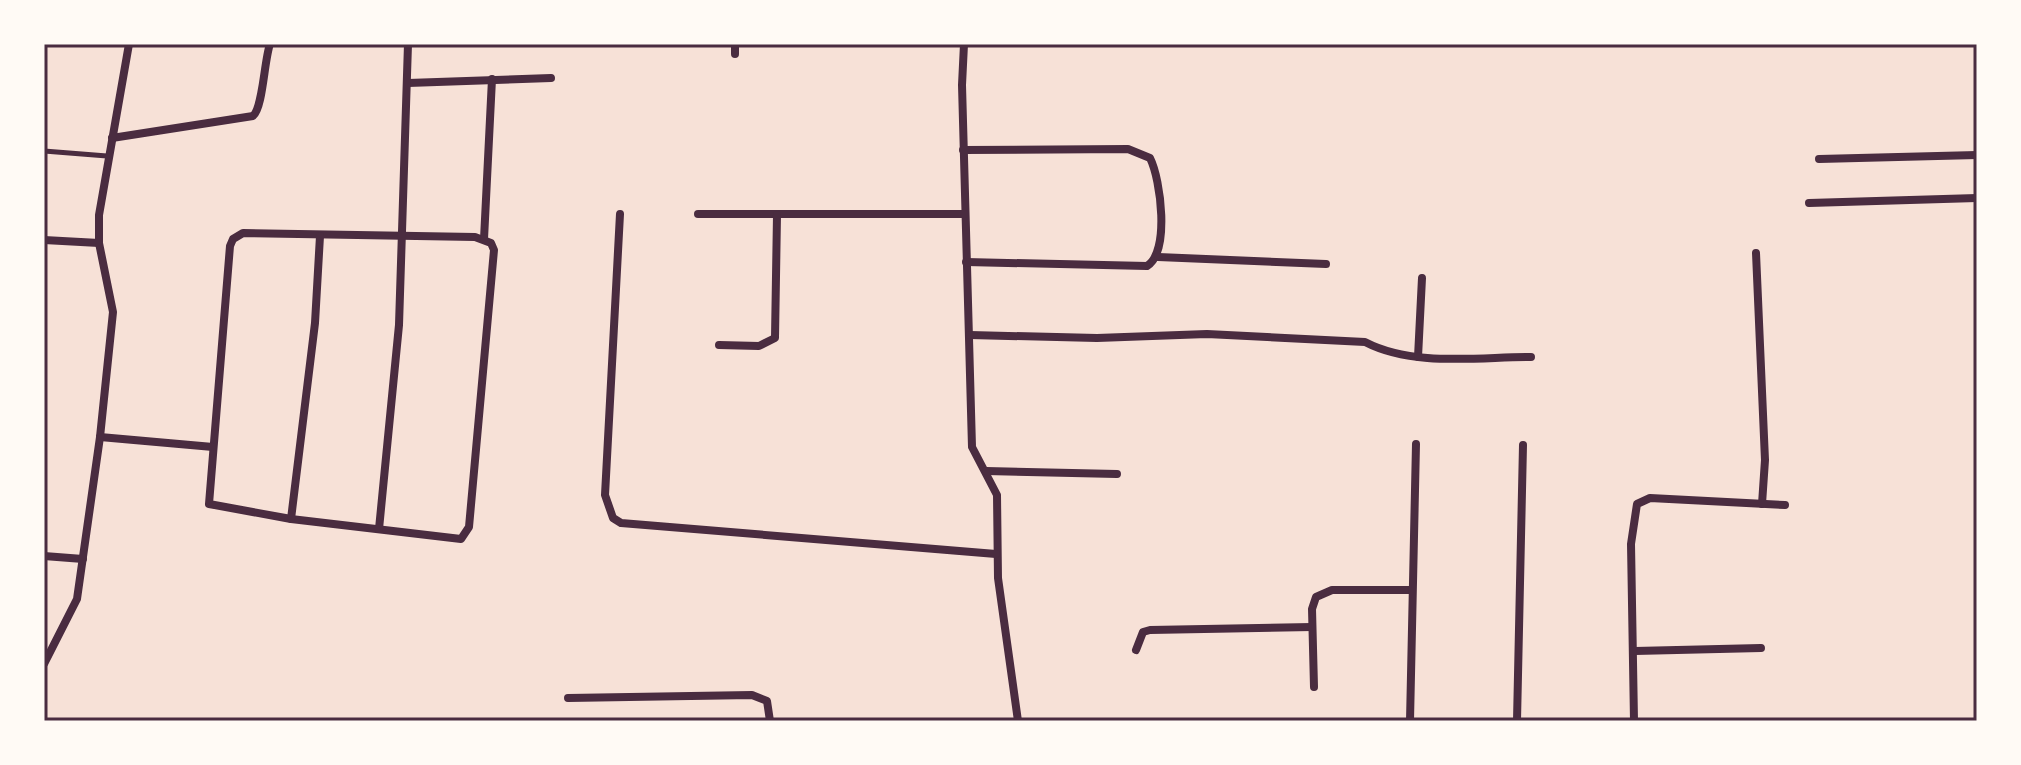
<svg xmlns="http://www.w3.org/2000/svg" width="2021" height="765" viewBox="0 0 2021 765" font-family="'Titillium Web',sans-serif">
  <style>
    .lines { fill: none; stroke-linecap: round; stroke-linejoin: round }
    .service { stroke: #4a2c40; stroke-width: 5 }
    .minor { stroke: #4a2c40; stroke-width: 8 }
    .neatline { fill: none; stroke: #4a2c40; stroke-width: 3 }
  </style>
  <rect width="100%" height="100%" fill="#f7e1d7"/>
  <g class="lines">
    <polyline class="service" points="44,151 107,156"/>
    <g class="minor">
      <polyline points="964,44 962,85 972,447 997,495 998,578 1018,721"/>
      <polyline points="735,54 735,44"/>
      <polyline points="408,83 551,78"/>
      <path d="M112,138L253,116C263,108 264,61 270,44"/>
      <path d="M963,150L1128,149L1150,158C1161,180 1170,252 1147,266L966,262"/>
      <polyline points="1819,159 1977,155"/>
      <polyline points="1809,203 1977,198"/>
      <polyline points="620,214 605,495 613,518 621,523 996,554"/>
      <polyline points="698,214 965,214"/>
      <polygon points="243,233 475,237 491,243 494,250 469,527 461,539 291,519 209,504 230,246 233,239"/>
      <polyline points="484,239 492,79"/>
      <polyline points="44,240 99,243"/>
      <polyline points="1756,253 1765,460 1762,504"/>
      <polyline points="1158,257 1326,264"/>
      <path d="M970,335L1097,338L1207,334L1365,342C1413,367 1478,357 1531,357"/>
      <polyline points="719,345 759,346 775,338 777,215"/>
      <polyline points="1418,357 1422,278"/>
      <polyline points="100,437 213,447"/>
      <polyline points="986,471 1117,474"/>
      <polyline points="291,519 315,323 320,236"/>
      <polyline points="379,529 399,325 408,44"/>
      <polyline points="44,556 83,559"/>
      <polyline points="1136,650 1143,632 1150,630 1312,627"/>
      <polyline points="1635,651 1761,648"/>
      <polyline points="44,664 77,599 100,437 113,312 99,243 99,215 129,44"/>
      <polyline points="1314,687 1312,609 1316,597 1332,590 1412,590"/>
      <polyline points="568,698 752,695 767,701 770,721"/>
      <polyline points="1410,721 1416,444"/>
      <polyline points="1517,721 1523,445"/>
      <polyline points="1634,721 1631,544 1637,504 1650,498 1785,505"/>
    </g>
  </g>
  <rect width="2021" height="765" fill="none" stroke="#fffaf5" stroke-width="92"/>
  <rect x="46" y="46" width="1929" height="673" class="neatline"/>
</svg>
